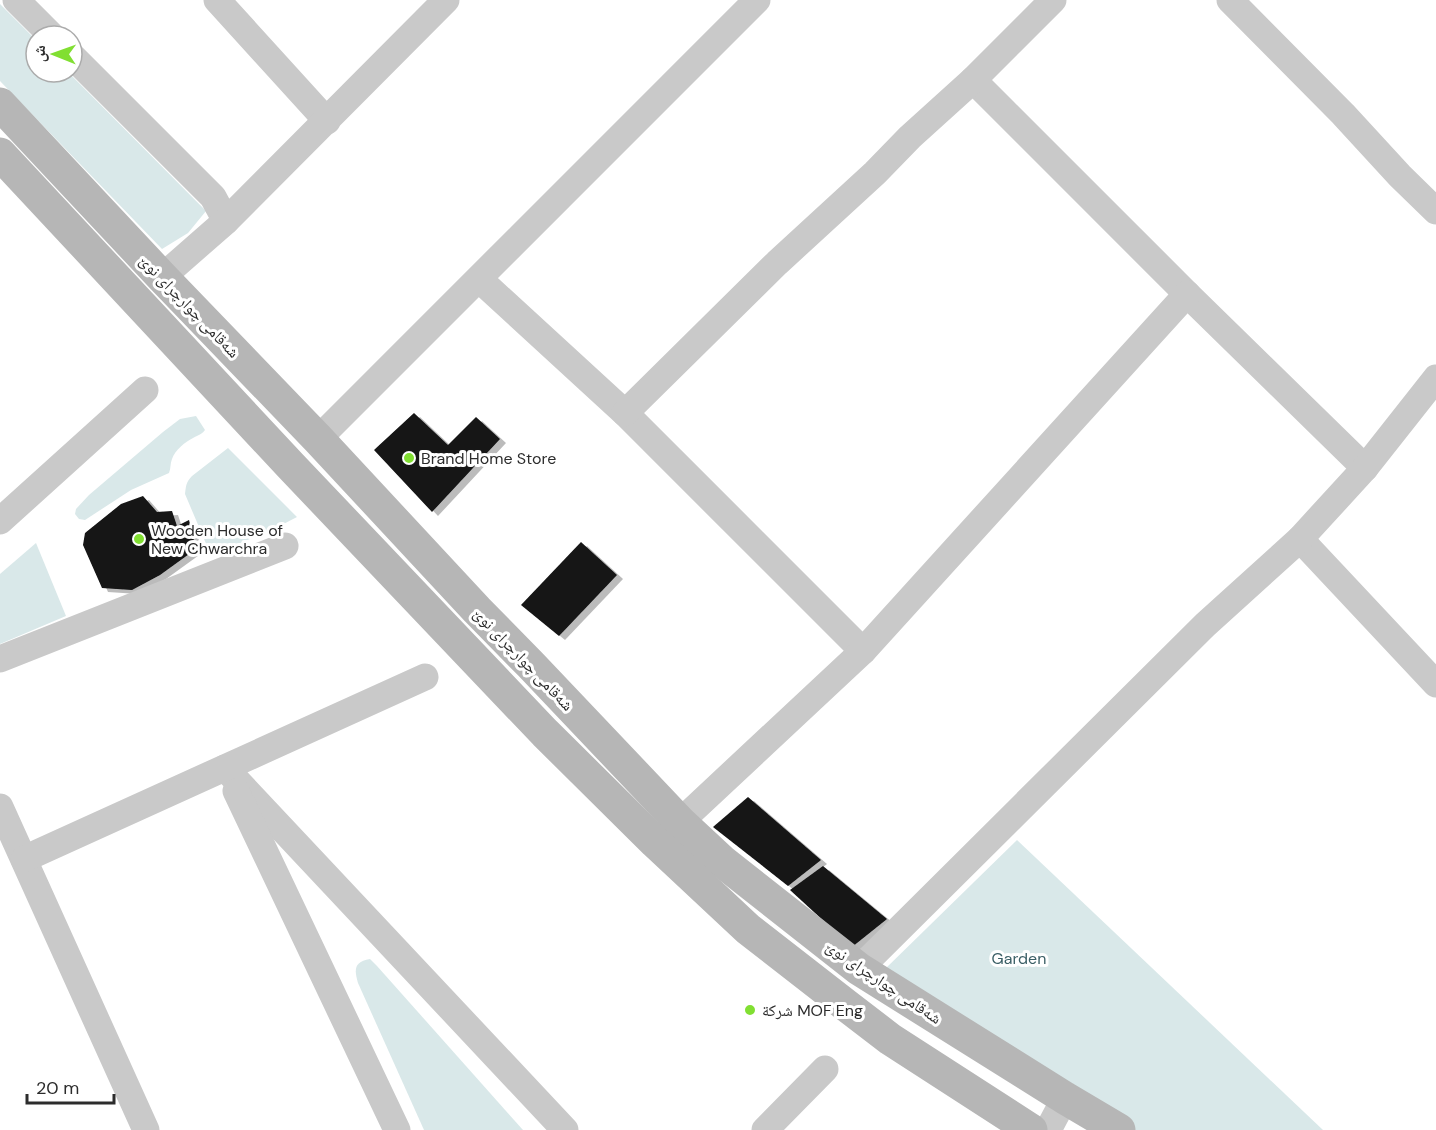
<svg xmlns="http://www.w3.org/2000/svg" width="1436" height="1130" viewBox="0 0 1436 1130" font-family="'DM Sans','Noto Naskh Arabic',sans-serif">
  <style>
    .park { fill: #d9e8e9 }
    .building { fill: #131313; filter: url(#shadow) }
    .lines { fill: none; stroke-linecap: round; stroke-linejoin: round }
    .street { stroke: #c9c9c9; stroke-width: 27 }
    .secondary { stroke: #b6b6b6; stroke-width: 33 }
    .poi-dot { fill: #81df32; stroke: #fff; stroke-width: 2 }
    .labels { text-anchor: middle; stroke-width: 6; stroke-linejoin: round; paint-order: stroke }
    .street-label { font-size: 16px; fill: #2c2c2c; stroke: #fff }
    .poi-label { font-size: 16px; fill: #2c2c2c; stroke: #fff; text-anchor: start }
    .park-label { font-size: 16px; fill: #3b5f66; stroke: #fff }
  </style>
  <defs>
    <filter id="shadow"><feDropShadow dx="6" dy="4" stdDeviation="0" flood-color="#0004"/></filter>
  </defs>
  <rect width="100%" height="100%" fill="#fff"/>
  <g class="park">
    <polygon points="0,4 36,40 36,72 68,72 206,211 188,233 162,249 0,81"/>
    <path d="M196,416L205,430C201,435 198,435 193,438C185,442 175,450 172,459C170,464 171,468 169,473L131,490L85,520L79,519L75,514L76,509L89,495L163,432L180,419Z"/>
    <path d="M228,448L297,517C280,526 263,534 245,541C234,546 223,554 210,553L185,494C186,486 186,482 192,476Z"/>
    <polygon points="36,543 66,616 0,644 0,574"/>
    <polygon points="1017,840 1323,1130 1125,1130 884,970"/>
    <path d="M370,959L377,966L523,1130H424L358,983C354,969 354,962 370,959Z"/>
  </g>
  <g class="building">
    <polygon points="414,413 448,445 476,417 500,439 432,512 374,450"/>
    <polygon points="143,496 157,512 172,511 177,526 189,520 196,549 160,575 132,590 102,588 83,545 85,533 121,504"/>
    <polygon points="581,542 617,575 559,636 521,605"/>
    <polygon points="748,797 821,860 788,886 713,827"/>
    <polygon points="823,866 887,919 852,947 790,890"/>
  </g>
  <g class="lines">
    <g class="street">
      <polyline points="16,0 52,36"/>
      <polyline points="217,0 327,121"/>
      <polyline points="1230,0 1343,114 1400,176 1436,211"/>
      <polyline points="72,56 213,197 226,221"/>
      <polyline points="973,80 1187,294 1365,468"/>
      <polyline points="162,277 226,221 446,0"/>
      <polyline points="479,279 625,413 863,651"/>
      <polyline points="625,413 777,263 875,173 910,137 973,80 1053,0"/>
      <polyline points="318,439 757,0"/>
      <polyline points="0,521 145,390"/>
      <polyline points="1300,539 1436,684"/>
      <polyline points="0,659 285,546"/>
      <polyline points="225,768 565,1130"/>
      <polyline points="236,791 397,1130"/>
      <polyline points="0,807 146,1130"/>
      <polyline points="680,822 863,651 1187,294"/>
      <polyline points="24,859 425,677"/>
      <polyline points="859,969 1205,625 1300,539 1365,468 1436,378"/>
      <polyline points="765,1130 825,1069"/>
      <polyline points="1048,1130 1065,1098"/>
    </g>
    <g class="secondary">
      <polyline points="0,104 162,277 318,439 477,610 531,665 680,822 723,862 859,969 1065,1098 1119,1130"/>
      <polyline points="0,154 291,466 545,733 655,842 748,929 847,1006 890,1039 1031,1130"/>
    </g>
  </g>
  <g class="poi-dot">
    <circle cx="409" cy="458" r="6"/>
    <circle cx="139" cy="539" r="6"/>
    <circle cx="750" cy="1010" r="6"/>
  </g>
  <g class="labels">
    <g class="street-label">
      <text transform="translate(190 306) rotate(46)" y="6">شەقامی چوارچرای نوێ</text>
      <text transform="translate(524 659) rotate(46)" y="6">شەقامی چوارچرای نوێ</text>
      <text transform="translate(884 982) rotate(34)" y="6">شەقامی چوارچرای نوێ</text>
    </g>
    <g class="poi-label">
      <text x="421" y="464">Brand Home Store</text>
      <text x="151" y="536">Wooden House of<tspan x="151" dy="18">New Chwarchra</tspan></text>
      <text x="762" y="1016">شركة MOF Eng</text>
    </g>
    <g class="park-label">
      <text x="1019" y="964">Garden</text>
    </g>
  </g>
  <g transform="translate(54 54) rotate(271)"><circle r="28" fill="#ffffff" stroke="#ababab" stroke-width="1.5"/>
  <path d="M0-4.5L10 22L0 15L-10 22Z" fill="#81df32"/>
  <text y="-9" font-size="16" font-weight="bold" text-anchor="middle" fill="#2c2c2c">ش</text>
  </g>
  <path d="M27 1094v9h87v-9" fill="none" stroke="#2c2c2c" stroke-width="3"/>
  <text x="36" y="1094" font-size="18" fill="#2c2c2c" stroke="#ffffff" stroke-width="4.5" paint-order="stroke">20 m</text>
</svg>
